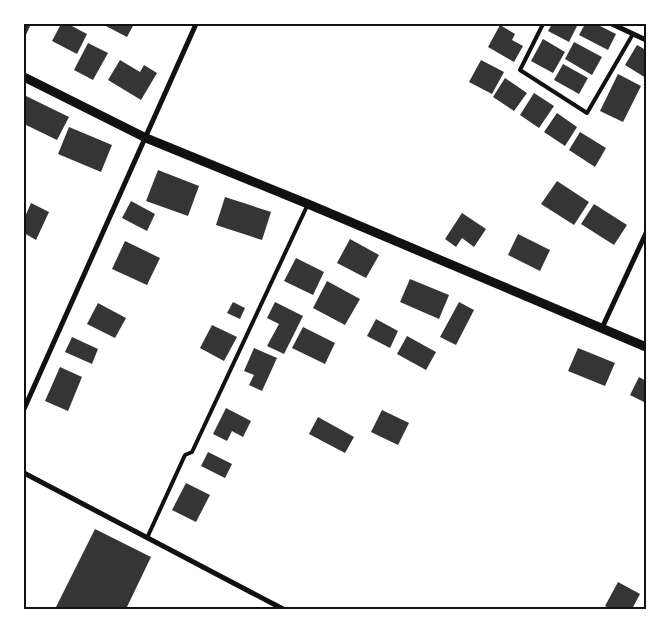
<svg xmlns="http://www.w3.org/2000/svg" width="670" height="633" viewBox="0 0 670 633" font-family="Merriweather,serif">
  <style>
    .building { fill: #353535 }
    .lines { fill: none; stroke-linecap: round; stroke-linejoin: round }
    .service { stroke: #111; stroke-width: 4 }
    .minor { stroke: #111; stroke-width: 5 }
    .tertiary { stroke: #111; stroke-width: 9 }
    .neatline { fill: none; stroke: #111; stroke-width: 2 }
  </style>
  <rect width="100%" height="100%" fill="#fff"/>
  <g class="building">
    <polygon points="24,24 31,24 24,39"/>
    <polygon points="61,24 68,24 87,34 77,54 52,41"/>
    <polygon points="102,24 134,24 127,37"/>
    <polygon points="552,24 578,24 569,42 548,31"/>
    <polygon points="585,24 596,24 616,34 608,50 579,35"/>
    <polygon points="500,25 515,34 512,40 523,46 514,62 488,47"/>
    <polygon points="543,39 565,52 553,73 531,61"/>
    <polygon points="574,42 602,57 592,75 565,59"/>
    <polygon points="88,43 108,53 93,80 74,70"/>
    <polygon points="637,45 646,50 646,78 625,65"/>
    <polygon points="120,60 140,72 144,65 157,73 141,100 108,80"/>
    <polygon points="481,60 504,72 492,94 469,82"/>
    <polygon points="563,64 588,78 579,94 554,80"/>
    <polygon points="618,74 641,86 623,122 600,111"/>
    <polygon points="505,78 527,93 514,111 493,97"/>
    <polygon points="534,93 554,106 539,128 520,115"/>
    <polygon points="24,95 69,117 57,140 24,124"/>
    <polygon points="557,113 577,127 565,146 544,132"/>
    <polygon points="69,127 112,145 101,172 58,154"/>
    <polygon points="580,132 606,148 595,167 569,150"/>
    <polygon points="158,170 199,186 188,216 146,201"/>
    <polygon points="557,181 589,202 574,225 541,204"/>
    <polygon points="225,197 271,212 262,240 216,225"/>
    <polygon points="131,201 155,214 147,231 122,218"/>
    <polygon points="31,203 49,212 36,240 24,233 24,219"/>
    <polygon points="594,204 627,225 614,245 581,224"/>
    <polygon points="462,213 486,229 474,247 462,238 456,247 445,239"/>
    <polygon points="518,234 550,250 540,271 508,255"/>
    <polygon points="350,239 379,255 366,278 337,263"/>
    <polygon points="125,241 160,258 147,285 112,269"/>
    <polygon points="296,258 324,272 313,295 284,281"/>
    <polygon points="410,279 449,295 439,319 400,302"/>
    <polygon points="327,281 360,299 345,325 313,308"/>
    <polygon points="233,302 245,308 240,319 227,313"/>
    <polygon points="275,302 303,316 284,354 267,346 279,324 267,318"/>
    <polygon points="459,302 474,310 456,345 440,337"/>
    <polygon points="98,303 126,318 115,338 87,324"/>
    <polygon points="376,319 398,331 390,348 367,336"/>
    <polygon points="212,325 237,337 224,361 200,348"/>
    <polygon points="303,327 335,343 325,364 292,348"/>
    <polygon points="407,336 436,352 426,370 397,354"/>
    <polygon points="72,337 98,349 92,364 65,352"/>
    <polygon points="254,348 277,358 262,391 249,385 254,375 244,371"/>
    <polygon points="578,348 615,363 605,386 568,371"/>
    <polygon points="60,367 82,377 68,411 45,401"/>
    <polygon points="639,377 646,381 646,403 630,395"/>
    <polygon points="226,408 251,421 243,437 232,431 227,441 213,434"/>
    <polygon points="382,410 409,423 398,445 371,432"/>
    <polygon points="318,417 354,437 345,453 309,434"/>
    <polygon points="208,452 232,464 225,478 201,466"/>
    <polygon points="186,483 210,495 196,522 172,510"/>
    <polygon points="95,529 151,557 126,609 55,609"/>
    <polygon points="618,582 640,594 632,609 611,609 605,606"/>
  </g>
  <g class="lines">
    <g class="service">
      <polyline points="543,24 520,70 587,113 633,34"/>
      <polyline points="147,538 185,455 192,452 308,204"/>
    </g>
    <g class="minor">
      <polyline points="612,24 646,40"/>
      <polyline points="602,328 646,233"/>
      <polyline points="24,409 196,24"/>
      <polyline points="24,473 283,609"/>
    </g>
    <polyline class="tertiary" points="24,77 146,138 308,204 646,347"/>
  </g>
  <rect width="670" height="633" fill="none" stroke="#ffffff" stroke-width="50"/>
  <rect x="25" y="25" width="620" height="583" class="neatline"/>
</svg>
